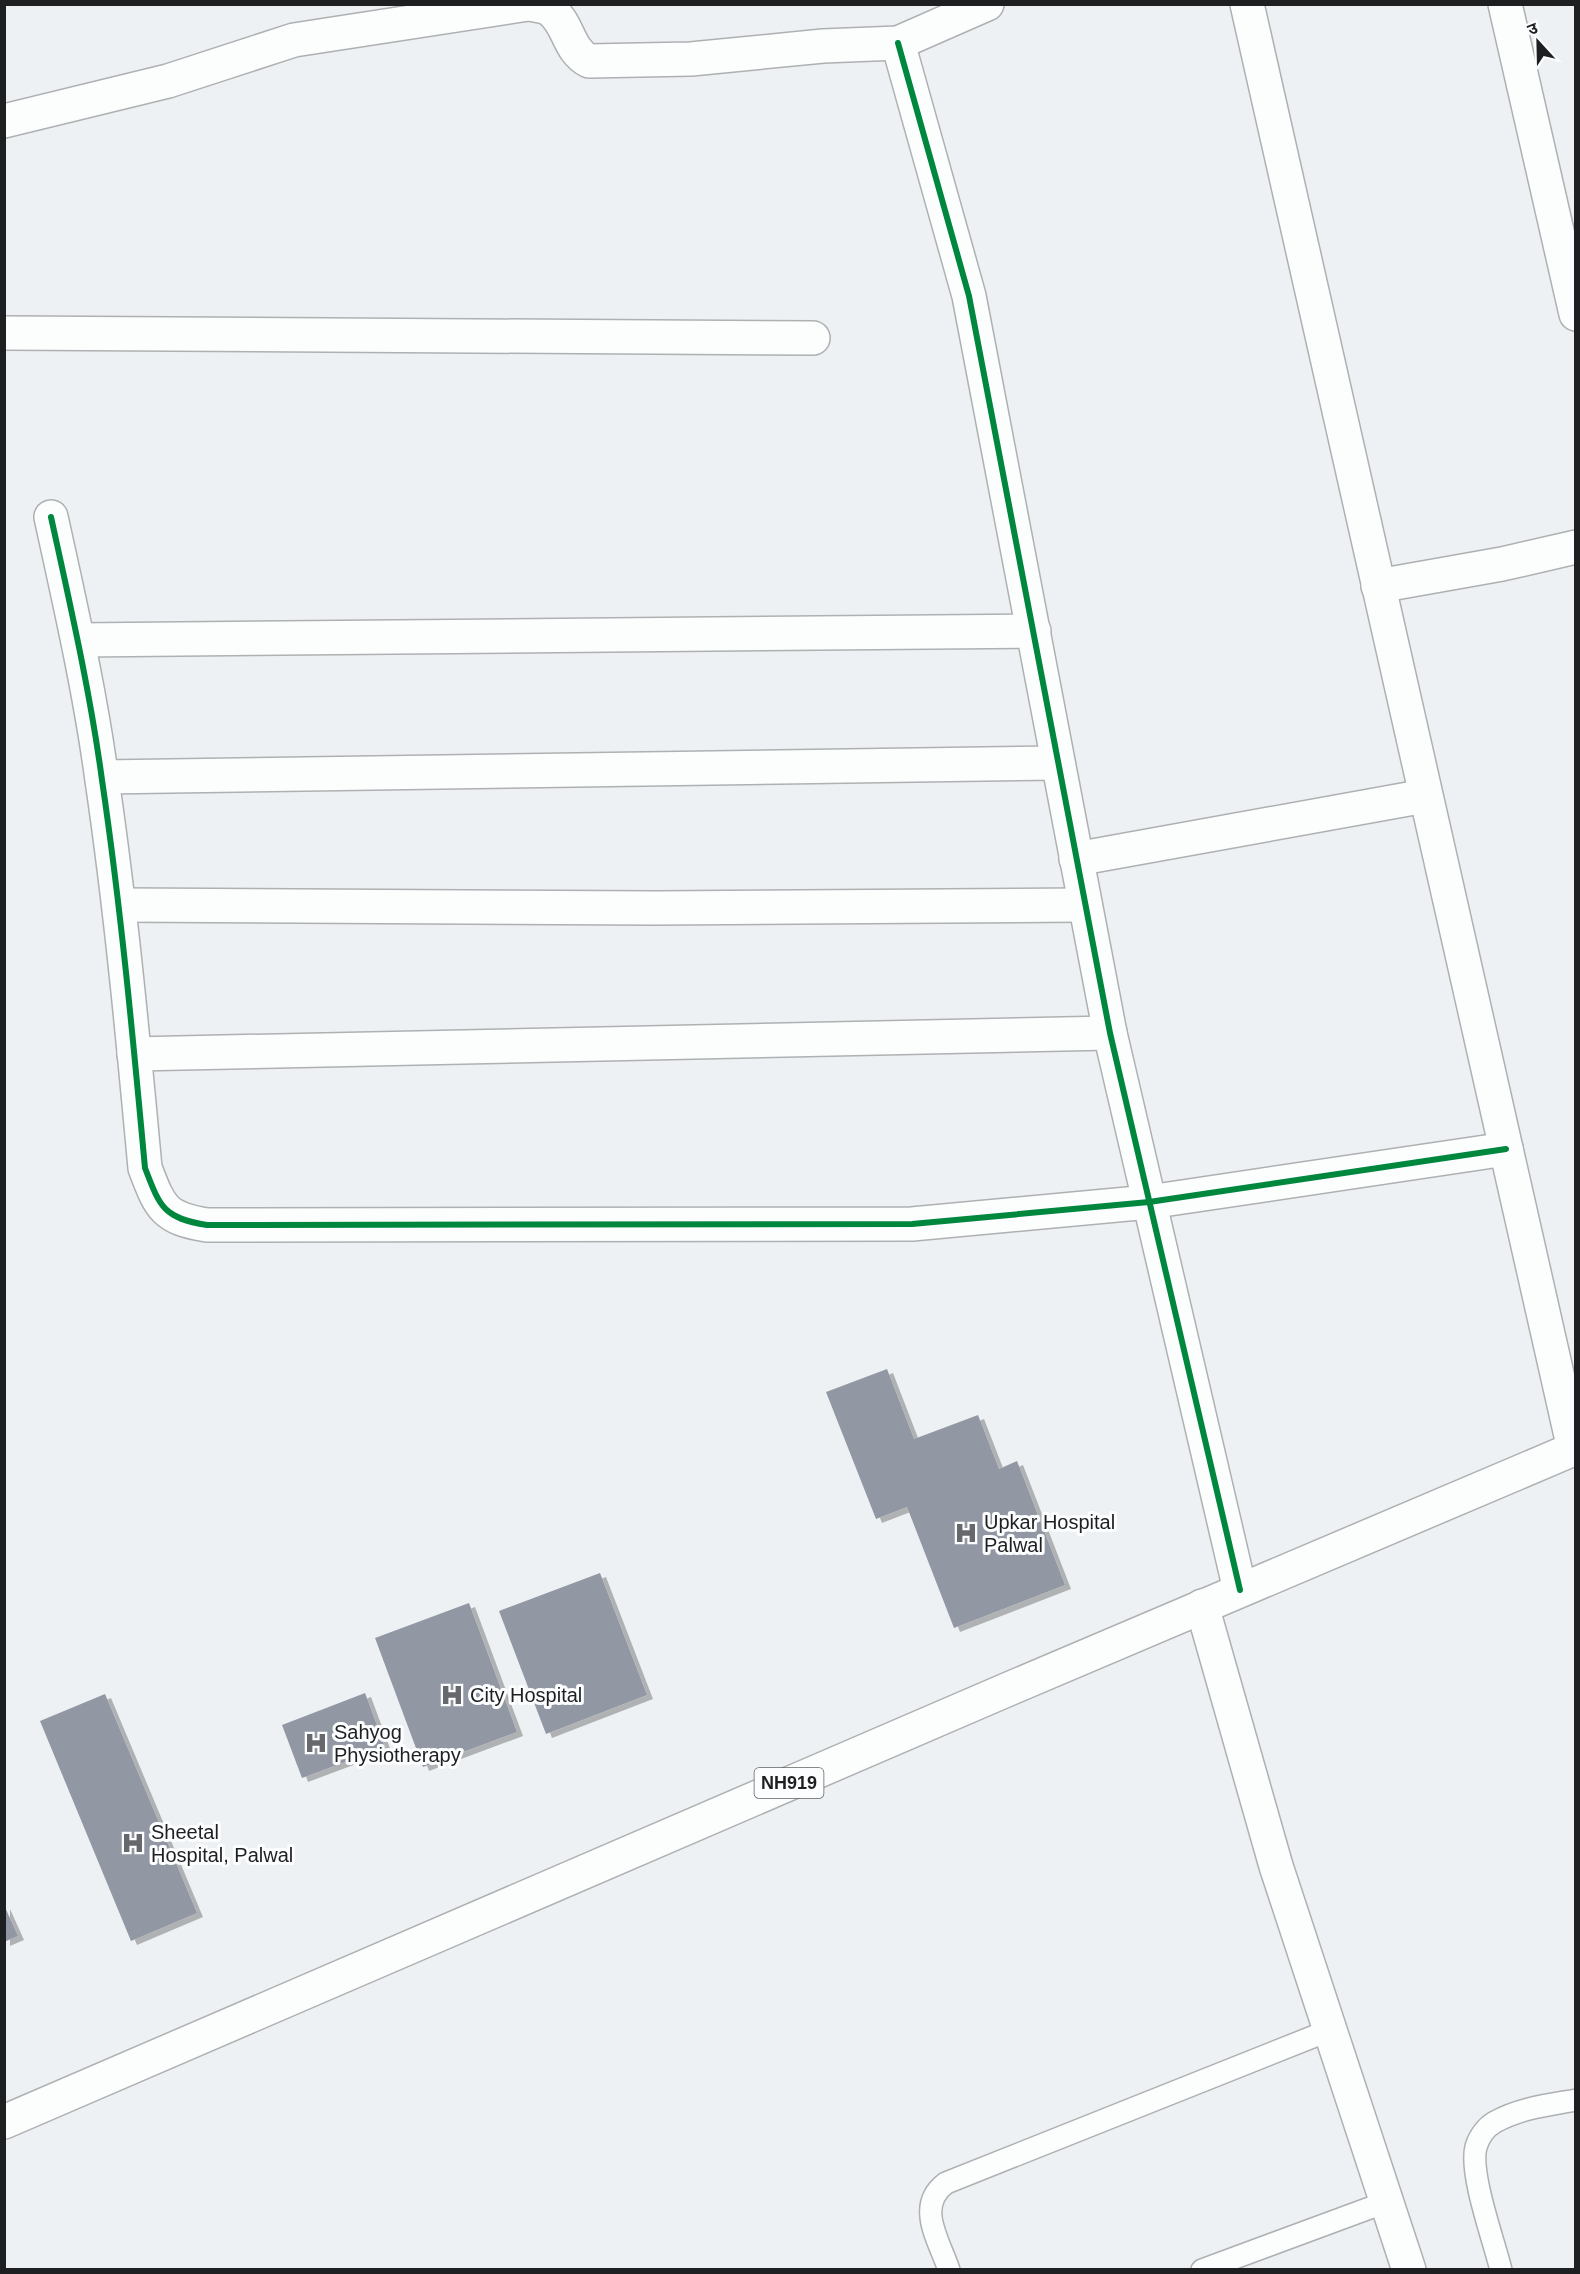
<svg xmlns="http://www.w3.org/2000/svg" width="1580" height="2274" viewBox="0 0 1580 2274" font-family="Helvetica,'Noto Sans Devanagari',sans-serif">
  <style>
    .building { fill: #9298a3; filter: url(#shadow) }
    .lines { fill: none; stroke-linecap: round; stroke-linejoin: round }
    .service-casing { stroke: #aeb0b2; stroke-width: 24 }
    .minor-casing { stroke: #aeb0b2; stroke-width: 36 }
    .trunk-casing { stroke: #aeb0b2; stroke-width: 36 }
    .service { stroke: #fcfdfd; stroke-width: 21 }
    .minor { stroke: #fcfdfd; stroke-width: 33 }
    .trunk { stroke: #fcfdfd; stroke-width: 33 }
    .cycleway-casing { stroke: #fcfdfe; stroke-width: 10 }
    .cycleway { stroke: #00873e; stroke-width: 6 }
    .labels { text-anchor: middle; stroke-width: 6; stroke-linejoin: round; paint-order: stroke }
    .shield { fill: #fcfdfe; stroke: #616263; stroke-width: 1.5 }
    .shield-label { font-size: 18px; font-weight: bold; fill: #1e1f21 }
    .poi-label { font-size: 20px; fill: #1e1f21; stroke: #fcfdfe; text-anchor: start }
  </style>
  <defs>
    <filter id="shadow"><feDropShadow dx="6" dy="4" stdDeviation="0" flood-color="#0004"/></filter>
  </defs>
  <rect width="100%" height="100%" fill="#eef1f4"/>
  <g class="building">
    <polygon points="887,1369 914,1439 978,1415 999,1469 1017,1461 1065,1585 954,1628 907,1507 876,1519 826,1392"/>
    <polygon points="600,1573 647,1695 546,1734 499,1611"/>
    <polygon points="469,1603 517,1732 423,1767 375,1638"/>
    <polygon points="365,1693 385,1747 302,1778 282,1725"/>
    <polygon points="105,1694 197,1913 131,1941 40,1721"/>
    <polygon points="4,1905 18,1936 4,1942"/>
  </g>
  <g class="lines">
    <g class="service-casing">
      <g id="service">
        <path d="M949,2270C939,2240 915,2206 946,2183L1330,2030"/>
        <polyline points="1202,2270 1386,2202"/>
        <path d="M1501,2270C1494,2241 1469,2173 1476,2147C1479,2137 1486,2127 1495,2122C1520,2108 1548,2105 1576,2100"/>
      </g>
    </g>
    <g class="minor-casing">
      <g id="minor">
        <path d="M531,4C536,6 545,6 549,9C569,22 567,50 589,61L691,59L823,46L898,43L987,4"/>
        <polyline points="1247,4 1574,1449"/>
        <polyline points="1505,4 1576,314"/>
        <polyline points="898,43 969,296 1110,1033 1240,1590"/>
        <polyline points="4,121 168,81 294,40 528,4"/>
        <polyline points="4,333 813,338"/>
        <path d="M51,517C70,604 90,691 102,780C121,909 133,1038 145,1168C160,1207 163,1218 207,1225L912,1224L1149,1202L1506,1149"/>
        <polyline points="1378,586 1502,564 1576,547"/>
        <polyline points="78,640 1034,631"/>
        <polyline points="102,777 1058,763"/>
        <polyline points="1076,859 1425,796"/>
        <polyline points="120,905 656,908 1085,905"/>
        <polyline points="134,1054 1110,1033"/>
        <polyline points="1202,1606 1276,1866 1409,2270"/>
      </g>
    </g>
    <g class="trunk-casing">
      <polyline id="trunk" points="4,2122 1011,1688 1576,1448"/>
    </g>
    <use href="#service" class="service"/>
    <use href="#minor" class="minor"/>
    <use href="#trunk" class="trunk"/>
    <g class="cycleway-casing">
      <g id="cycleway">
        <polyline points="898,43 969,296 1110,1033 1240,1590"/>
        <path d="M51,517C70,604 90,691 102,780C121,909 133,1038 145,1168C160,1207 163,1218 207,1225L912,1224L1149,1202L1506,1149"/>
      </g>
    </g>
    <use href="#cycleway" class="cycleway"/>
  </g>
  <defs>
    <g id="hospital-bare" transform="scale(1.8)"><path d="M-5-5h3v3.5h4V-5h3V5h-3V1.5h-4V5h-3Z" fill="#67686b" stroke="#fcfdfe" stroke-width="2.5" paint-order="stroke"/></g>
  </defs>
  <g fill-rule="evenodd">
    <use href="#hospital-bare" x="966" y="1533"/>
    <use href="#hospital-bare" x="452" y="1695"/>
    <use href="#hospital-bare" x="316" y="1743"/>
    <use href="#hospital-bare" x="133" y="1843"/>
  </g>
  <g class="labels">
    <rect class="shield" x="754.5" y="1768" width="69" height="30" rx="4.5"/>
    <g class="shield-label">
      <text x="789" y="1789">NH919</text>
    </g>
    <g class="poi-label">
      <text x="984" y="1529">Upkar Hospital<tspan x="984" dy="23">Palwal</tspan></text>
      <text x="470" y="1702">City Hospital</text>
      <text x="334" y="1739">Sahyog<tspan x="334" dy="23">Physiotherapy</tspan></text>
      <text x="151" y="1839">Sheetal<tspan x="151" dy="23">Hospital, Palwal</tspan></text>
    </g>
  </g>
  <rect width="1580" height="2274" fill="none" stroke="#1e1f21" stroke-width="12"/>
  <g transform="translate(1538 42) rotate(338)" stroke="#fcfdfe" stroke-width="4.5" paint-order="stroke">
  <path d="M0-4.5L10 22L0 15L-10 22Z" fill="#1e1f21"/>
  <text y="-9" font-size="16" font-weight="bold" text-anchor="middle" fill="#1e1f21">उ</text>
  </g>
</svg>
